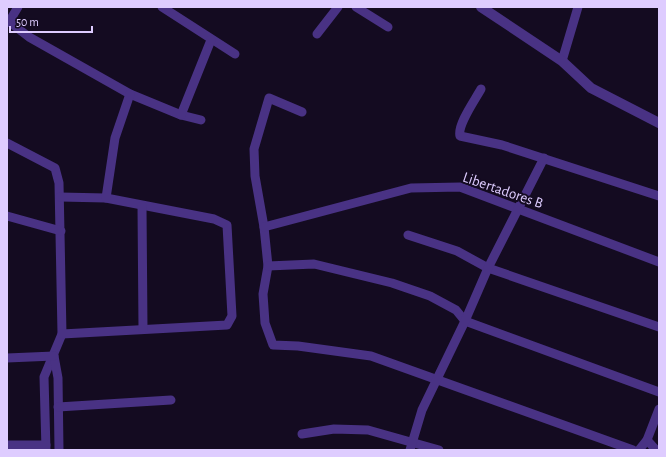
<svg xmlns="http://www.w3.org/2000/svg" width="666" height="457" viewBox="0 0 666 457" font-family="'Alegreya Sans',sans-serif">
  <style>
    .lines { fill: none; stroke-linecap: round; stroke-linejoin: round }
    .minor { stroke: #493284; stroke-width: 9 }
    .tertiary { stroke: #493284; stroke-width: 10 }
    .labels { text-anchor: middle; stroke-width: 4; stroke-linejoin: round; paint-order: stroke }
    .street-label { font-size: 15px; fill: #deccff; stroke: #140b21 }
  </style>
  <rect width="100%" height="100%" fill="#140b21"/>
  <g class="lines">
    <g class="minor">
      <polyline points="162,7 235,54"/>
      <polyline points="356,7 388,27"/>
      <polyline points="7,20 29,37 130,94 181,115 201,120"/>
      <polyline points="9,22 18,7"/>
      <polyline points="317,34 338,7"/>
      <polyline points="562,61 578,7"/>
      <path d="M481,89C475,100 457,125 460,136L502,145L659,196"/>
      <polyline points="302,112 269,98 254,149 255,176 264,227 268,266 263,294 265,323 273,345 298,346 371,356 633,450"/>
      <polyline points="181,115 211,40"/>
      <polyline points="7,143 55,168 59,183 62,334 44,377 46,450"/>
      <polyline points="60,197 106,198 214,219 227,225 232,316 227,325 62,334"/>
      <polyline points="106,198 115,138 130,94"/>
      <polyline points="142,206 143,329"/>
      <polyline points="7,216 61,231"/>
      <polyline points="264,227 411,188 460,187 659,262"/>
      <polyline points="408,235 457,251 488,268 659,327"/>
      <polyline points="268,266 314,264 392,283 430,296 456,310 465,321 659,392"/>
      <polyline points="54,356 58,378 59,450"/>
      <polyline points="7,358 54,356"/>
      <polyline points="58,407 171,400"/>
      <polyline points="302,434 334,429 368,430 439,450"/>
      <polyline points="647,440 656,450"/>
      <polyline points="7,445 46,445"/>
      <polyline points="410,450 422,410 465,321 488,268 544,158"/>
      <polyline points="639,450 647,440 659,409"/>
    </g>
    <polyline class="tertiary" points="481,7 562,61 591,88 659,123"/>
  </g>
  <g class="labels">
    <g class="street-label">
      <text transform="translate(503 190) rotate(19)" y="5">Libertadores B</text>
    </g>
  </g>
  <rect width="666" height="457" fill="none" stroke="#deccff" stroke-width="16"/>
  <path d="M10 26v6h82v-6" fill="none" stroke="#deccff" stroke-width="2"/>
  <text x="16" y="26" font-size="12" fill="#deccff" stroke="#140b21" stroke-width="3" paint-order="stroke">50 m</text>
</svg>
